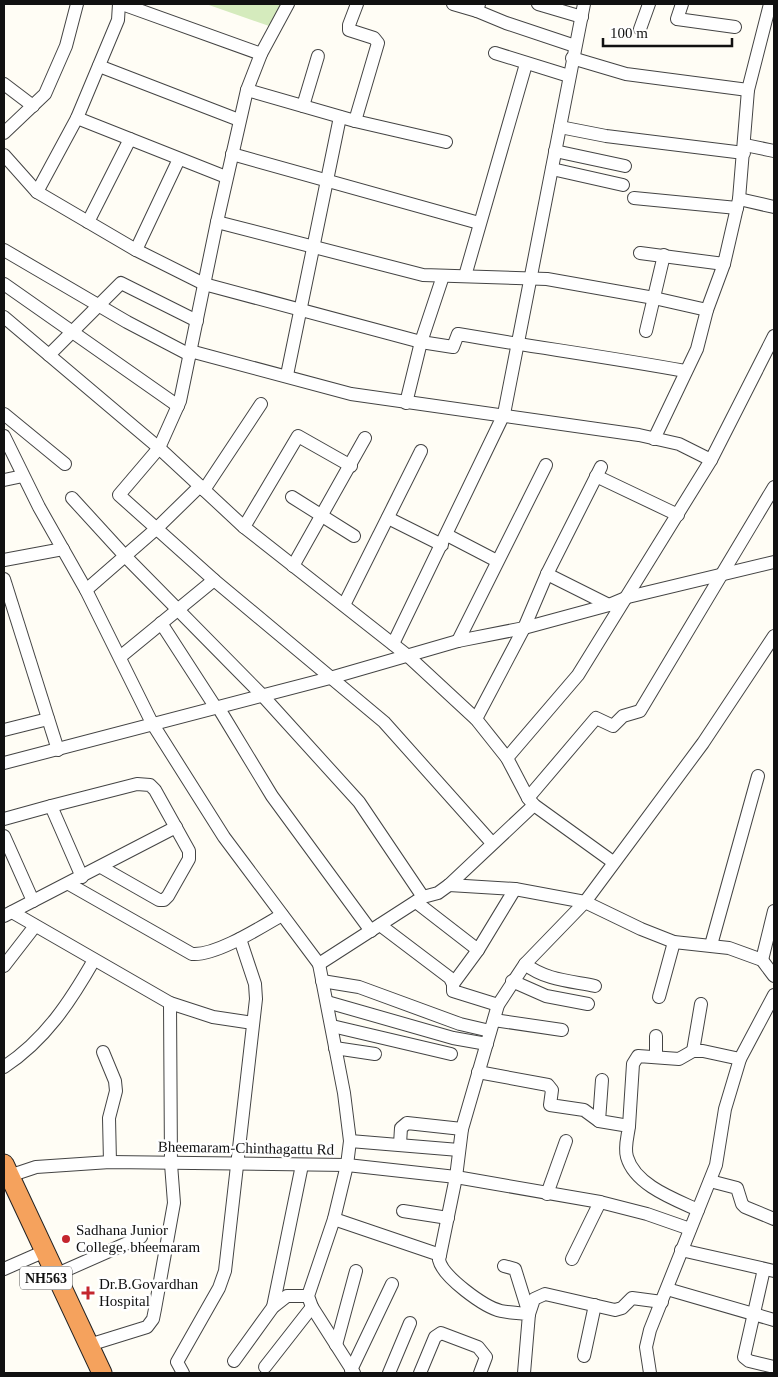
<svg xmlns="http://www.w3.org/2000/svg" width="778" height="1377" viewBox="0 0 778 1377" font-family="'Times New Roman',serif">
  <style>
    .green { fill: #d5ebbd }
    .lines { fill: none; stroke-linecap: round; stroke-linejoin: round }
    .minor-casing { stroke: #444; stroke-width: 14 }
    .highway-casing { stroke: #222; stroke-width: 21 }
    .minor { stroke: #fff; stroke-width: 12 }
    .highway { stroke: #f5a25d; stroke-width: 19 }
    .poi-dot { fill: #c4262e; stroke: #fff; stroke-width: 2 }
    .labels { text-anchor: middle; stroke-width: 5; stroke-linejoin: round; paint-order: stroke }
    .shield { fill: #fff; stroke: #585858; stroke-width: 1 }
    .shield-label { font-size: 14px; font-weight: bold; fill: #111 }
    .street-label { font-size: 15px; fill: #111; stroke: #fff }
    .poi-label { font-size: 15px; fill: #111; stroke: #fff; text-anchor: start }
  </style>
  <rect width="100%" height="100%" fill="#fffdf5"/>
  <polygon class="green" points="206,4 283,4 272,27"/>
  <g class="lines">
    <g class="minor-casing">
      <g id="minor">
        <polyline points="122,4 261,54"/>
        <polyline points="288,4 261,54 247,90 217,222 180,401 159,448 119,495 214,580 384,722 492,843"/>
        <polyline points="453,4 477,11 479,4"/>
        <polyline points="538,4 582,17"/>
        <polyline points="682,4 677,19 735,27"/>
        <polyline points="477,11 506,23 575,46"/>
        <polyline points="640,29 649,4"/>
        <polyline points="495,53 569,76"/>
        <polyline points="572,58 626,74 748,90"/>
        <polyline points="99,66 239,120"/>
        <polyline points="4,84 33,106"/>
        <polyline points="247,90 355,121 446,142"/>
        <polyline points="303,106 318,56"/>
        <polyline points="77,118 226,177"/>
        <polyline points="355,121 378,43 374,38 349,30 349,25 357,4"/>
        <polyline points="560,127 606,136 744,153"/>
        <polyline points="4,133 45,94 66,46 77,4"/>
        <polyline points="745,145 774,151"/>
        <polyline points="555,151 625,166"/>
        <polyline points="232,154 479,223"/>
        <path d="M4,155L37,192L136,250L204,284L421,342L453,347L458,334C533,347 609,357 685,371"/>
        <polyline points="552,169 623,185"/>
        <polyline points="37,192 77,118 118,20 119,4"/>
        <polyline points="634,198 737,208"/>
        <polyline points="739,199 774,207"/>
        <polyline points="88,222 130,139"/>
        <polyline points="217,222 423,275 547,279 654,298 707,310"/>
        <polyline points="4,250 127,322 190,355"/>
        <polyline points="136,250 179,159"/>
        <polyline points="640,253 724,264 739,199 748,90 770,4"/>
        <polyline points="465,276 526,64"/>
        <polyline points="4,284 178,406"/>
        <polyline points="4,317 159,448 244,527 408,656 476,719 507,758 528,798 534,805 613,862"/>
        <polyline points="646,331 664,255"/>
        <polyline points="190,351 351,394 639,435 679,444 711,460"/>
        <polyline points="49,355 121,283 197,321"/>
        <polyline points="287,375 340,117"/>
        <polyline points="406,403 421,342 443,276"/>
        <polyline points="4,414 65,464"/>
        <polyline points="4,436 39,507 86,590 152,723 224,837 319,964 423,897 438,893 449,885 534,805"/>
        <polyline points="654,439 697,349 707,310 724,264"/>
        <polyline points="596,476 678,515"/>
        <polyline points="4,480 23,476"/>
        <polyline points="204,490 261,404"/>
        <polyline points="292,497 354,536"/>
        <polyline points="72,498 125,556 262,695 359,802 423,897"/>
        <polyline points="388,518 442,545"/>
        <polyline points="244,527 298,436 351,466"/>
        <polyline points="447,535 497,561"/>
        <polyline points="4,560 63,549"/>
        <polyline points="293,566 365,438"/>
        <polyline points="547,574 609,605"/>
        <polyline points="4,579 58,750"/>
        <polyline points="86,590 156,529 200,486"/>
        <polyline points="344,605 421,451"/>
        <polyline points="161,623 216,708"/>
        <polyline points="458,641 546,465"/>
        <polyline points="393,644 504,414 584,4"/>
        <polyline points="120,657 214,580"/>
        <polyline points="218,707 272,796 371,931"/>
        <polyline points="476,719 524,628 547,574 601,467"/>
        <polyline points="4,730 48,719"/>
        <polyline points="507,758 578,675 711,460 774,336"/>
        <polyline points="4,763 330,678 458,641 524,628 609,605 628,597 774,562"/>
        <polyline points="528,798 596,718 613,726 623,716 640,711 774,487"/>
        <polyline points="51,806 137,784 150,785 155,790 189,851 189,859 168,896 164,900 159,900 101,867"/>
        <polyline points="4,819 51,806 82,877"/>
        <polyline points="4,836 33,901"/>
        <path d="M69,884L192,954C216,956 261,927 282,915"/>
        <polyline points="449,885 515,889 585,902 641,929 674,942 729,948 762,960 774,976"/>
        <polyline points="416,902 478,950 515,889"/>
        <polyline points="12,912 170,1003 213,1017 253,1023"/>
        <polyline points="4,916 176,827"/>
        <polyline points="380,925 450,978 453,984"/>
        <polyline points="711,945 758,776"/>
        <polyline points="478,950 453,984 453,991 498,1005"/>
        <polyline points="762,960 774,911"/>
        <polyline points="319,964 344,1093 350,1141 347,1165 334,1219 308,1296 312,1307 354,1373"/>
        <path d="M525,964C545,980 571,981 595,986"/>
        <polyline points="4,966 35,926"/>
        <polyline points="322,981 359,987 460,1024 490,1031"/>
        <polyline points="512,981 546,996 588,1004"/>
        <polyline points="659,997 674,942"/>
        <polyline points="327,1002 453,1038 487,1044"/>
        <polyline points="494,1020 562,1030"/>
        <polyline points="332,1026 451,1054"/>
        <polyline points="335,1048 375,1054"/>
        <polyline points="693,1051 701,1004"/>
        <polyline points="103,1052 115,1081 116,1091 109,1118 110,1162"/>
        <polyline points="656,1056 656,1036"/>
        <path d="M4,1067C45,1040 70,1002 94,960"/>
        <polyline points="478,1072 548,1085 552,1090 550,1105 584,1110 599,1121"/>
        <path d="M602,1080L599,1121L629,1126C628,1136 624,1147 627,1157C635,1185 674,1199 698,1210"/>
        <polyline points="629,1126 633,1064 638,1056 679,1059 693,1051 703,1051 740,1059"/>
        <polyline points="350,1141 459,1150"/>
        <polyline points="400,1144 401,1128 407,1123 462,1129"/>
        <polyline points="9,1176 36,1167 110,1162 347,1165 456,1177 600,1202 647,1214 690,1229"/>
        <polyline points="710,1181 737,1188 742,1204 745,1207 774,1219"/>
        <polyline points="547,1194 566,1141"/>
        <polyline points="403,1211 448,1218"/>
        <polyline points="334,1219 440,1255"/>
        <polyline points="681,1250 774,1271"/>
        <polyline points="572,1259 600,1202"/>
        <polyline points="504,1266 515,1269 529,1314"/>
        <polyline points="4,1269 36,1255"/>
        <polyline points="764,1269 744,1357 749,1361 774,1367"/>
        <polyline points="55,1275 141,1237"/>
        <polyline points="667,1289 774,1320"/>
        <polyline points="273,1307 302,1165"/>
        <polyline points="529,1314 534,1299 545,1294 615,1310 622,1308 632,1298 662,1302"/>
        <polyline points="89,1345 147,1327 153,1319 155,1309 174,1203 171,1164 170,1003"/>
        <polyline points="336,1345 356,1271"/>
        <polyline points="584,1356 595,1305"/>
        <polyline points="234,1361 273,1307 287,1296 308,1296"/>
        <polyline points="265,1367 312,1307"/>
        <polyline points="351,1370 392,1284"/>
        <polyline points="183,1373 177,1362 219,1288 225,1271 256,999 255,984 240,939"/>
        <polyline points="389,1373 410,1323"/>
        <polyline points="420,1373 435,1337 441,1333 478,1347 486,1357 480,1373"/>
        <path d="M524,1373L529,1314C520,1313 510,1313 501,1311C484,1307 443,1277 439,1260L456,1177L462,1129L498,1005L525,964L585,902L703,743L774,636"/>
        <polyline points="650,1373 646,1347 650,1330 716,1165 725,1109 740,1059 774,995"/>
      </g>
    </g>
    <g class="highway-casing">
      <polyline id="highway" points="4,1164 102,1373"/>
    </g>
    <use href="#minor" class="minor"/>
    <use href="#highway" class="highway"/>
  </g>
  <g class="poi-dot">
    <circle cx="66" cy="1239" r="5"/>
    <path d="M85.5 1285.5h5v5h5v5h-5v5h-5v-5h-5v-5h5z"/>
  </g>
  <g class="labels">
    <rect class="shield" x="20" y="1266.5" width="52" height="23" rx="4"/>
    <g class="shield-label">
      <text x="46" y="1283">NH563</text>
    </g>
    <g class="street-label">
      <text transform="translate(246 1148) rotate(1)" y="5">Bheemaram-Chinthagattu Rd</text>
    </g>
    <g class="poi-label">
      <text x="76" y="1235">Sadhana Junior<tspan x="76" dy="17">College, bheemaram</tspan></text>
      <text x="99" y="1289">Dr.B.Govardhan<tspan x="99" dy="17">Hospital</tspan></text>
    </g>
  </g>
  <rect width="778" height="1377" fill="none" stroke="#111111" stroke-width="10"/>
  <path d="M603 38v8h129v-8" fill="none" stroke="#111111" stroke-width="2.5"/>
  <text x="610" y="38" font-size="15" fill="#111111" stroke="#ffffff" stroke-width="4" paint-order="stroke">100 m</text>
</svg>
